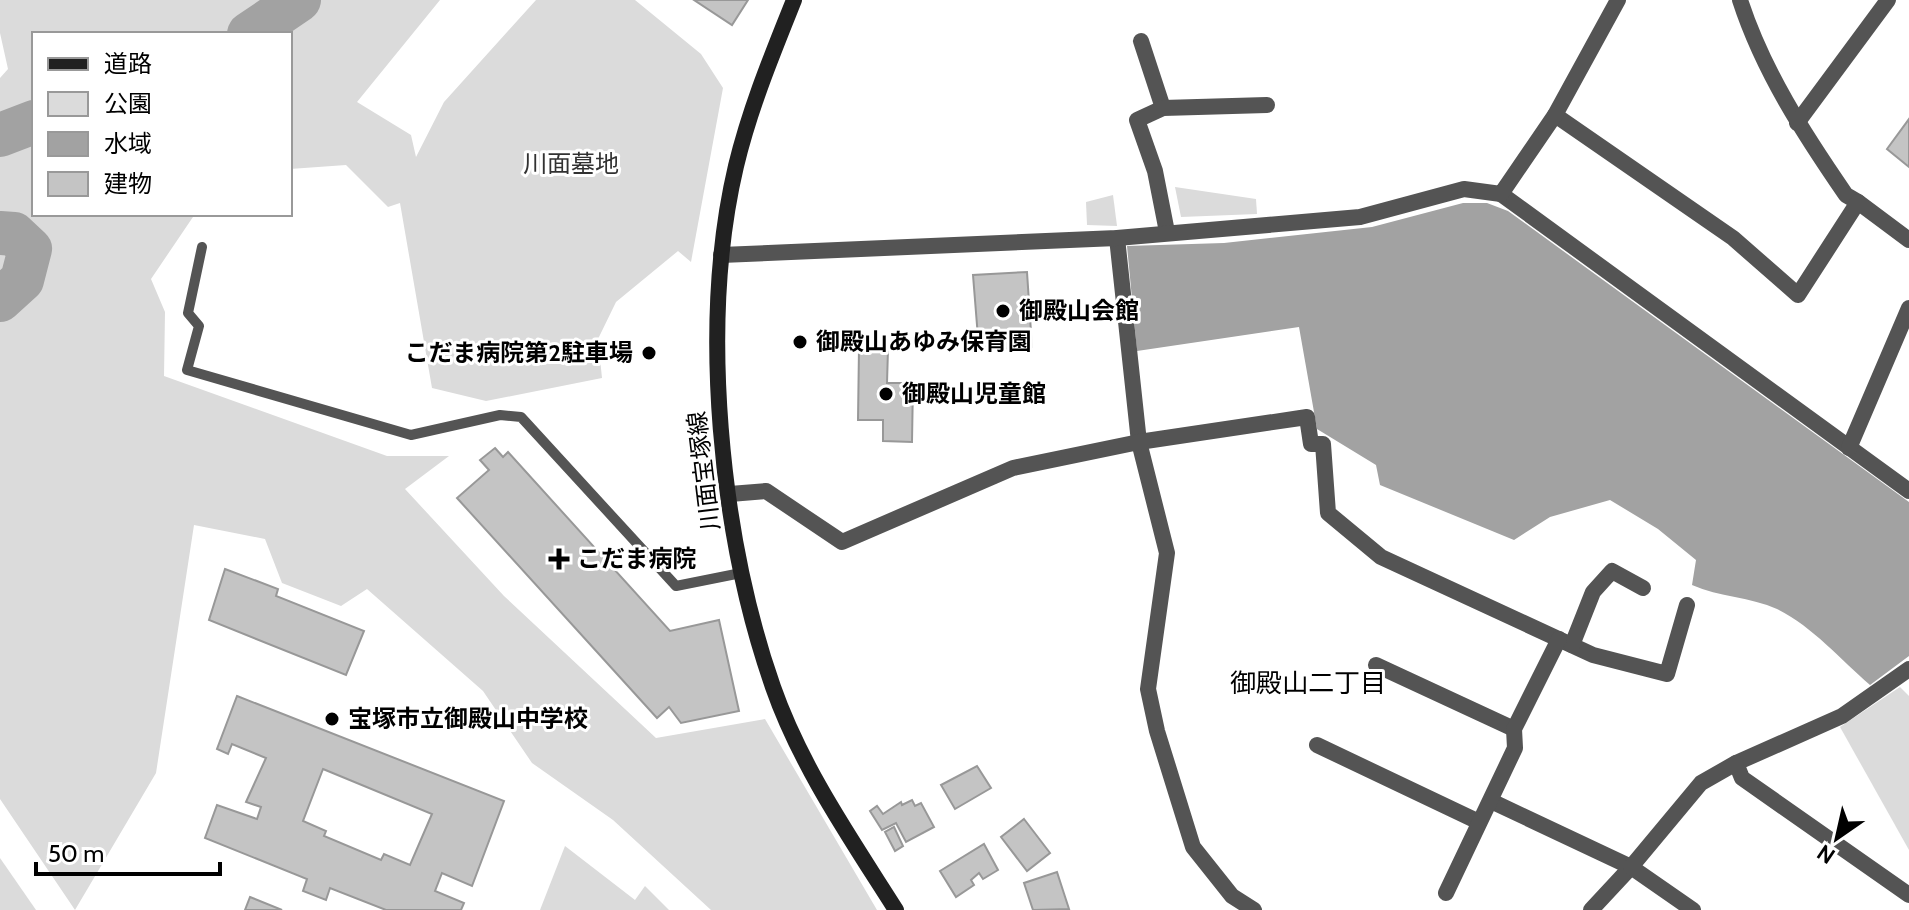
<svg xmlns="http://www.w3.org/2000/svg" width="1909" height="910" viewBox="0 0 1909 910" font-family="Cabin,'Noto Sans JP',sans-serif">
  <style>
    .green { fill: #dbdbdb }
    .water { fill: #a2a2a2 }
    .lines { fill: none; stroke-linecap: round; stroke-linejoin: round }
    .river { stroke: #a2a2a2; stroke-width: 44 }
    .building { fill: #c4c4c4; stroke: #989898; stroke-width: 2; fill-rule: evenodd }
    .lane { stroke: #545454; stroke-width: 10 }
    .street { stroke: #545454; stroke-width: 16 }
    .secondary { stroke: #212121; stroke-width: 16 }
    .poi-dot { fill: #000; stroke: #fff; stroke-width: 3 }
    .labels { text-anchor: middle; stroke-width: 6; stroke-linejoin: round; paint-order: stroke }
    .park-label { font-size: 24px; fill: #323232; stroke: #fff }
    .poi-label { font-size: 24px; font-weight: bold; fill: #000; stroke: #fff; text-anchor: start }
    .street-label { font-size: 24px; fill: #000; stroke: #fff }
    .neighbourhood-label { font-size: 26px; fill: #000; stroke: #fff }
  </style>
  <rect width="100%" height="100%" fill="#fff"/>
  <g class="green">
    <polygon points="0,0 440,0 357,102 411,135 416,157 444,102 536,0 635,0 701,54 723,88 691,262 678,251 616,302 598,339 602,378 486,401 432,388 400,203 388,207 346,165 290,169 290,34 34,34 34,214 195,214 151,279 165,312 164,376 387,456 449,456 405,489 504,596 656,738 765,719 877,910 711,910 613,820 532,763 483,691 367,589 341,606 282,583 265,539 194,525 156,773 75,910 0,799 0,78 8,69 0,33"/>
    <polygon points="1175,187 1256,199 1257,214 1181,217"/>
    <polygon points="1113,195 1117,226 1087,225 1086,202"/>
    <polygon points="1900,687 1909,696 1909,850 1840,727"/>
    <polygon points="565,846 635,900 645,886 669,910 540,910"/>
    <polygon points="0,858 36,910 0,910"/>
  </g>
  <path class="water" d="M1463,203H1487L1508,211L1909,502V656L1870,685C1841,660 1812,626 1777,609C1751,597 1719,597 1692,585L1696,560L1658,529L1610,500L1550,517L1514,540L1380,485L1376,465L1317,429L1299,327L1137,351L1127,246L1224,243L1372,227Z"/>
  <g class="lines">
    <g class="river">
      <polyline points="249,34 299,0"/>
      <polyline points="0,135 34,122"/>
      <polyline points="0,233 14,234 30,249 22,280 0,300"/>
    </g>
  </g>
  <g class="building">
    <polygon points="694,0 748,0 732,25"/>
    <polygon points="1909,119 1909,167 1887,149"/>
    <polygon points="1027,272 1032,347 979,350 973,275"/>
    <polygon points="859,348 888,349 887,383 913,383 912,442 883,441 883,420 858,420"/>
    <polygon points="495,448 503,457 508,452 670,631 719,620 739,711 681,723 669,707 657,718 457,498 489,470 480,460"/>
    <polygon points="225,569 278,589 276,596 364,631 346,675 209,620"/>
    <path d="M237,696L504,801L472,886L442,873L435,891L464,903L461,910H386L330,888L326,900L303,891L307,879L205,838L217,805L257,819L261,807L246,802L266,758L232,744L228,754L217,749ZM323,769L432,814L410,865L384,854L381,860L324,836L326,831L303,821Z"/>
    <polygon points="977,766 991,788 955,809 941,785"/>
    <polygon points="912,800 915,806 921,803 934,827 906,842 896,823 882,830 870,811 877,806 883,814 901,802 902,805"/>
    <polygon points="1024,819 1050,853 1027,871 1001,837"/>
    <polygon points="894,827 903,846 895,851 885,832"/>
    <polygon points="984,844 998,870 983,879 979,873 971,880 974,885 956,897 940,871"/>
    <polygon points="1057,872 1069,909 1033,910 1024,883"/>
    <polygon points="250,897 282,910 245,910"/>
  </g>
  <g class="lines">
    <polyline class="lane" points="202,247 188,313 199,326 187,370 411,435 500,415 521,417 676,586 741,573"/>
    <g class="street">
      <path d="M1740,0C1763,71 1804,134 1846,195L1858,202"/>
      <polyline points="1141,41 1163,108"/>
      <polyline points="1555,115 1733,238 1798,295 1858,202 1909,240"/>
      <polyline points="1797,123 1888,0"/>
      <polyline points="1501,194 1909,491"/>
      <polyline points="1167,232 1155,171 1137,120 1163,108 1267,105"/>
      <polyline points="1117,238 1139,442 1167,553 1148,689 1157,731 1193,847 1232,896 1254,910"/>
      <polyline points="721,255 1117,238 1360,217 1464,189 1501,194 1555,115 1618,0"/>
      <polyline points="1849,448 1909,308"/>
      <polyline points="730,494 766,491 842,542 1013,468 1139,442 1307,417 1311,444 1323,444 1328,513 1381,557 1593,655 1667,674 1687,605"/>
      <polyline points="1572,645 1593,592 1612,571 1643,588"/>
      <polyline points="1376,665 1514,729"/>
      <polyline points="1909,669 1842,716 1736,763 1742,778 1909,895"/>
      <polyline points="1317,745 1479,822"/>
      <polyline points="1491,801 1631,867 1591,910"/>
      <polyline points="1446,893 1515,748 1514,729 1559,639"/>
      <polyline points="1693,910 1631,867 1701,783 1736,763"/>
    </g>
    <path class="secondary" d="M794,0C772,55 750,108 736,166C699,323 720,535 773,687C801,767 851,839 896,910"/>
  </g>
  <g class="poi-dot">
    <circle cx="1003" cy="311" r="8"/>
    <circle cx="800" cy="342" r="8"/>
    <circle cx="649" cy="353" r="8"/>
    <circle cx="886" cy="394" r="8"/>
    <path d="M555 547h8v8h8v8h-8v8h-8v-8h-8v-8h8z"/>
    <circle cx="332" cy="719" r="8"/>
  </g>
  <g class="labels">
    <g class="park-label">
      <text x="571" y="172">川面墓地</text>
    </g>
    <g class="poi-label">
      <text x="1019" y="319">御殿山会館</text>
      <text x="816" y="350">御殿山あゆみ保育園</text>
      <text x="633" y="361" text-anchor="end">こだま病院第2駐車場</text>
      <text x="902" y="402">御殿山児童館</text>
      <text x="577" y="567">こだま病院</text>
      <text x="348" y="727">宝塚市立御殿山中学校</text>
    </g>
    <g class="street-label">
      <text transform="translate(704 471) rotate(-97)" y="8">川面宝塚線</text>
    </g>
    <g class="neighbourhood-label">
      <text x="1308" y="692">御殿山二丁目</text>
    </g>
  </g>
  <rect x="32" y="32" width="260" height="184" fill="#ffffff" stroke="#999999" stroke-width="2"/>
  <rect x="48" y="58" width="40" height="12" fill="#212121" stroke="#999999" stroke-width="2"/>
  <text x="104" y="72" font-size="24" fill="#000000">道路</text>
  <rect x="48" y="92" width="40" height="24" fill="#dbdbdb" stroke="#999999" stroke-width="2"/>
  <text x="104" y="112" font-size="24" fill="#000000">公園</text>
  <rect x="48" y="132" width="40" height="24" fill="#a2a2a2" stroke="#999999" stroke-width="2"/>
  <text x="104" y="152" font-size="24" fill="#000000">水域</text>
  <rect x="48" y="172" width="40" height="24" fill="#c4c4c4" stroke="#999999" stroke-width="2"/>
  <text x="104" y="192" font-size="24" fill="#000000">建物</text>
  <g transform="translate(1837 838) rotate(214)" stroke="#ffffff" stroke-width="6" paint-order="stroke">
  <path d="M0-6L14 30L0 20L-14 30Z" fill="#000000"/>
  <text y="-12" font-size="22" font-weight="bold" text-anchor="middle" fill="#000000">N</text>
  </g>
  <path d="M36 862v12h184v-12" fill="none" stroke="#000000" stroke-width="4"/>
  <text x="48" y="862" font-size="24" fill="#000000" stroke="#ffffff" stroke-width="6" paint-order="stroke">50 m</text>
</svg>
